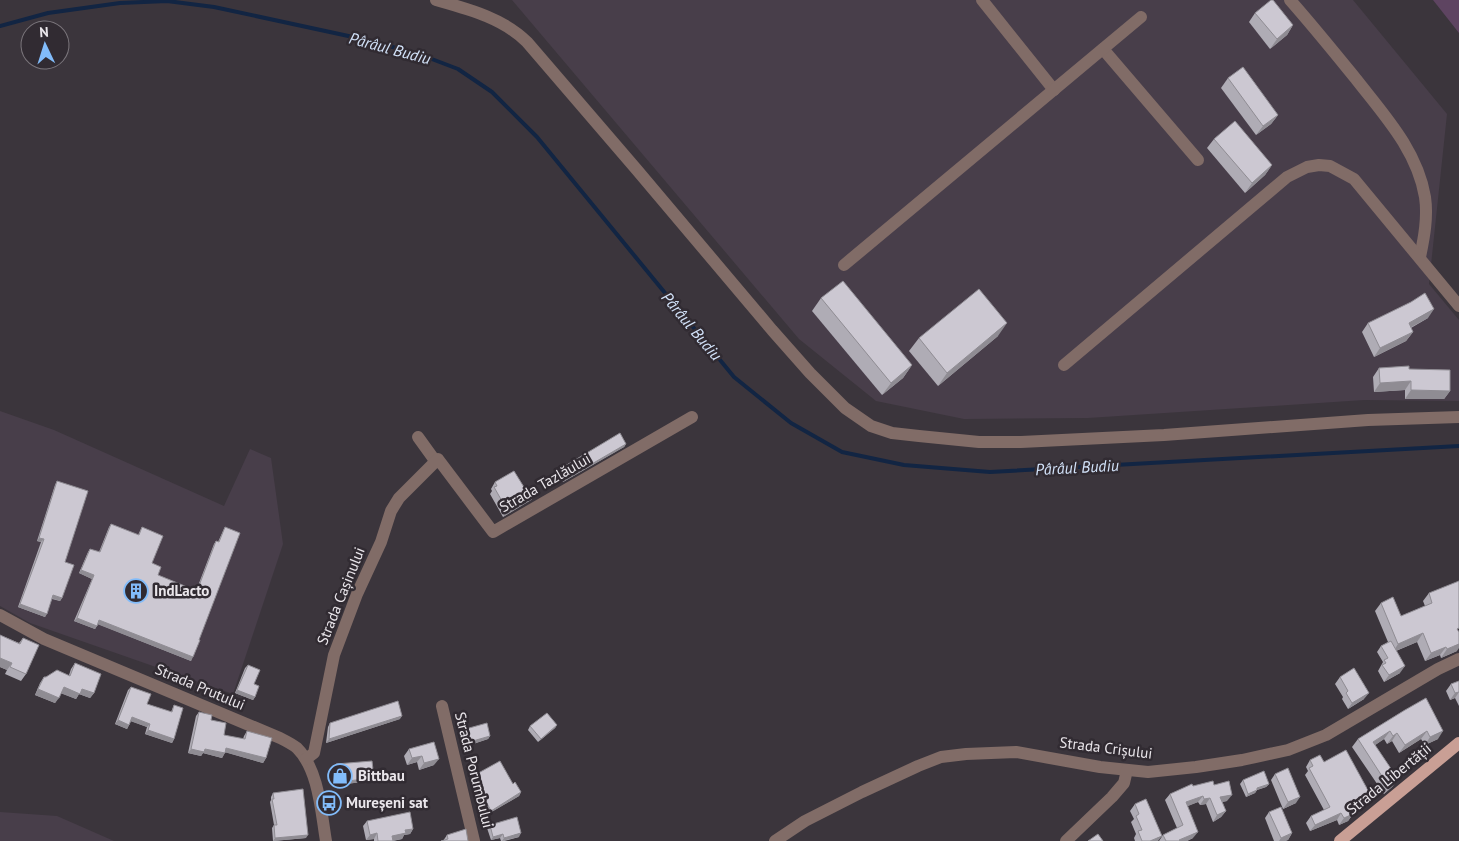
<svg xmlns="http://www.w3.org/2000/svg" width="1459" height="841" viewBox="0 0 1459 841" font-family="'PT Sans',sans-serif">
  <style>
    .built { fill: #483e4a }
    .green { fill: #5e4461 }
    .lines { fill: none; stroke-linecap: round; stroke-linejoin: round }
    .stream { stroke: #122543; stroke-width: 4 }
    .minor { stroke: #816c67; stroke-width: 12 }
    .major { stroke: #c99f95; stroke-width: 12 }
    .wall { fill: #afacb5 }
    .shaded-wall { fill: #8f8c93 }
    .building { fill: #ccc8d2; stroke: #8f8c93 }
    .labels { text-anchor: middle; stroke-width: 5; stroke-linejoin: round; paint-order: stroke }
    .street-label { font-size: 15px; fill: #eae6eb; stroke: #312b32 }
    .poi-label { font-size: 15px; font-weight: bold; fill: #eae6eb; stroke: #312b32; text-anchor: start }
    .water-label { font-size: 16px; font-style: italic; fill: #d3e3fa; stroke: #312b32 }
  </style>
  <rect width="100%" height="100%" fill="#3b353c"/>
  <g class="built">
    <polygon points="512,0 1353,0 1447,114 1429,284 1459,320 1459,401 1364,400 1088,418 964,419 876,401 799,339"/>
    <polygon points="0,411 54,430 224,506 250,449 271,458 283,544 233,694 30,623 0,606"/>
    <polygon points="0,812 57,816 114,841 0,841"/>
  </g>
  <polygon class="green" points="1433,0 1459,0 1459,33"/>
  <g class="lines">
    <polyline class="stream" points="0,26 48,13 120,3 167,1 214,7 353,37 416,53 458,69 492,92 537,137 734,377 791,423 842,452 904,465 990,472 1459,446"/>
    <g class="minor">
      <path d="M436,0C468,9 503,18 527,42L637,170L772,330L810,373L845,408L871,426L892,433L919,436L979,442H1021L1164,435L1368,420L1459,417"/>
      <polyline points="982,0 1054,90"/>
      <path d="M1290,0C1313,26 1334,52 1356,79C1384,115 1417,150 1425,197C1428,217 1424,238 1420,257"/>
      <polyline points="1103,49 1198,160"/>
      <polyline points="844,265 1141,17"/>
      <polyline points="1064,365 1287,177 1307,167 1319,165 1330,166 1354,179 1459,306"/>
      <polyline points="418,437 436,462"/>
      <path d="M0,615L44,639L280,738C286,741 292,744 297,748C319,770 321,812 326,841"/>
      <polyline points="442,706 474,841"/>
      <polyline points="306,759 314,753 334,655 357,594 381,542 391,511 399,498 438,459 493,532 692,417"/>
      <polyline points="775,841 805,821 862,792 918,766 941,757 966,754 1016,752 1100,767 1148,772 1196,767 1242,760 1288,750 1326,735 1438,669 1459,659"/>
      <polyline points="1066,841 1112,797 1124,783 1127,770"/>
    </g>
    <polyline class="major" points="1340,841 1459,743"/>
  </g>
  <g class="wall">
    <polygon points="1255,13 1293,25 1287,35 1270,49 1249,22"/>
    <polygon points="1228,78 1278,115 1271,124 1256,135 1221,88"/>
    <polygon points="1214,139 1272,165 1265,175 1245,193 1207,148"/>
    <polygon points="821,298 912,365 903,378 882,395 812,311"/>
    <polygon points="1428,318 1411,328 1413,332 1406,341 1374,357 1362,332 1368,323"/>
    <polygon points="998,336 938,386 909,351 919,338"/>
    <polygon points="1379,368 1409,369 1450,391 1444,399 1405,399 1405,390 1374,392 1373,377"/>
    <polygon points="626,444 624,447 563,482 558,472 560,469"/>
    <polygon points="57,481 65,562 62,598 60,601 52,599 45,617 18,607 41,542 37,541 55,485"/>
    <polygon points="495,482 527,492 536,494 531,500 503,517 490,494 492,491 491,489"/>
    <polygon points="111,524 138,535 142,527 152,563 158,575 196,591 214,544 216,541 218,542 223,531 225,527 191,661 98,624 95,629 74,621 92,579 79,573 88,552 90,549 99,552 109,527"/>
    <polygon points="1429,593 1457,651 1441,658 1440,655 1425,661 1417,642 1396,651 1400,673 1384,682 1378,671 1383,662 1377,652 1381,646 1388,642 1375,611 1381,603 1401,616 1425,606 1423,601"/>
    <polygon points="0,635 19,643 23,638 26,674 21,681 5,674 7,670 0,667"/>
    <polygon points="75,663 94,693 90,698 79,694 76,699 61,693 55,703 35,695 40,683 44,677 69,675 71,669"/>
    <polygon points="248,665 254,684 255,697 253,700 235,693 245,668"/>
    <polygon points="1340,677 1364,699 1348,709 1342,699 1343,697 1335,684"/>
    <polygon points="1459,681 1459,706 1455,698 1450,700 1446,691 1451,684"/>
    <polygon points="131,687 147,704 171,712 174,705 174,739 172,743 145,734 147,727 131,721 127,729 115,724 128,690"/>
    <polygon points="1405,710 1438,739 1425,745 1421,739 1399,753 1392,741 1387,744 1384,739 1375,745 1398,779 1392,787 1384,794 1352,747 1358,739"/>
    <polygon points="199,712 211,720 224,735 243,739 244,736 247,731 266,758 263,763 225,752 222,758 203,753 201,756 188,753 196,716"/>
    <polygon points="400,719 326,743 328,727 330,723"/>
    <polygon points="557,725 555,728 538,742 528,730 530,726"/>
    <polygon points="462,730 490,736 488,739 464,747 460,734"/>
    <polygon points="434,742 434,765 419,770 417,762 407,765 404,756 409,749"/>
    <polygon points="1310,760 1324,762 1370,794 1365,800 1350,808 1353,814 1348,821 1339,825 1337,820 1310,831 1306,823 1311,816 1324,810 1305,775 1308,771 1306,767"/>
    <polygon points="336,764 374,778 372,781 336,785 334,768"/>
    <polygon points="1275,774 1296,803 1283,809 1271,780"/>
    <polygon points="473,776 513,784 521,792 519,796 488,814 470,779"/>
    <polygon points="1243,780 1269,784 1266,787 1257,790 1255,793 1246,797 1240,784"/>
    <polygon points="1214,785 1227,801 1222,802 1226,811 1221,817 1213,822 1206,804 1200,805 1198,802 1187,806 1193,838 1187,841 1159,841 1163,835 1177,828 1165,800 1170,794 1193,786"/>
    <polygon points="273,793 306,838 273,841 272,828 274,825 270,802 271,800 271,797"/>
    <polygon points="1135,804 1158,841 1135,841 1134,838 1136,834 1131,822 1134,819 1130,811"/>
    <polygon points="1269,812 1292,833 1288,840 1285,841 1274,841 1265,818"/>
    <polygon points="367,821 413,829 410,834 404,835 402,839 393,841 374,841 374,839 366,840 363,826"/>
    <polygon points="490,825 519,837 504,841 501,841 500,838 491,840 487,828"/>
    <polygon points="447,835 468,841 443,841"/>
  </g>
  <g class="shaded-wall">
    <polygon points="1293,25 1287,35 1270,49 1277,39"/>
    <polygon points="1278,115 1271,124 1256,135 1263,126"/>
    <polygon points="1272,165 1265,175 1245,193 1252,183"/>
    <polygon points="1434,309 1428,318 1402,332 1409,323"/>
    <polygon points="1007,323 998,336 938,386 947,373"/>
    <polygon points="1413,332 1406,341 1374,357 1380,348"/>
    <polygon points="912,365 903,378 882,395 891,383"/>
    <polygon points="1411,381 1405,390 1374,392 1380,383"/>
    <polygon points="1411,390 1450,391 1444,399 1405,399"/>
    <polygon points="626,444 624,447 563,482 566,479"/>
    <polygon points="536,494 531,500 503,517 507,510"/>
    <polygon points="39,538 44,539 41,542 37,541"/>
    <polygon points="81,570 94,575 92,579 79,573"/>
    <polygon points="53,595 62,598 60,601 51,598"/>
    <polygon points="20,604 47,614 45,617 18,607"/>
    <polygon points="77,618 97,626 95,629 74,621"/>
    <polygon points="99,620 193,657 191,661 97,624"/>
    <polygon points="1423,633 1417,642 1393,652 1398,644"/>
    <polygon points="1459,644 1459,648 1457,651 1441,658 1447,649"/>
    <polygon points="1446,647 1440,655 1425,661 1431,653"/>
    <polygon points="0,658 12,663 7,670 0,667"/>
    <polygon points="1405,666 1400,673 1384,682 1389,675"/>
    <polygon points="64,687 82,689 94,693 90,698 79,694 76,699 60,693"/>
    <polygon points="38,689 59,698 55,703 35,695"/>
    <polygon points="237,690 255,697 253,700 235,693"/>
    <polygon points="1459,692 1455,698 1450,700 1455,693"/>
    <polygon points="1369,693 1364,699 1348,709 1352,703"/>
    <polygon points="402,716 400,719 326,743 329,739"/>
    <polygon points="132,717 150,724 147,727 130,721"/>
    <polygon points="118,720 129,725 127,729 115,724"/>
    <polygon points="557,725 555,728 538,742 541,739"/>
    <polygon points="148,730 174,739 172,743 145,734"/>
    <polygon points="1390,731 1384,739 1368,750 1373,742"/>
    <polygon points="1427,731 1421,739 1399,753 1405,745"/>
    <polygon points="1443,731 1438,739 1425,745 1430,737"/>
    <polygon points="1397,733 1392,741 1387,744 1393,736"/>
    <polygon points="490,736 488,739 464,747 466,743"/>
    <polygon points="226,748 266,758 263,763 224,752"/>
    <polygon points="191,749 205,749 225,753 222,758 203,753 201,756 188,753"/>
    <polygon points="422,756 417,762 407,765 412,758"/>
    <polygon points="439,759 434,765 419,770 424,763"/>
    <polygon points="374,778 372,781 336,785 338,782"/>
    <polygon points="1398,779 1392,787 1384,794 1389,787"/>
    <polygon points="1269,784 1266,787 1257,790 1255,793 1246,797 1248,794 1257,788"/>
    <polygon points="521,792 519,796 488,814 491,811"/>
    <polygon points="1370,794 1365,800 1344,812 1349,805"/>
    <polygon points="1232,795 1227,801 1215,803 1220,797"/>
    <polygon points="1203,796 1198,802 1181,809 1186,802"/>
    <polygon points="1300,797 1296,803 1283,809 1288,802"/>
    <polygon points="1210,798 1206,804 1200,805 1204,799"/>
    <polygon points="1226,811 1221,817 1213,822 1217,815"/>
    <polygon points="1341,813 1337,820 1310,831 1315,825"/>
    <polygon points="1353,814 1348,821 1339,825 1344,818"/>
    <polygon points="413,829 410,834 404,835 402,839 391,841 392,836 405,830"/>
    <polygon points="1198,832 1193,838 1187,841 1178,841 1179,840"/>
    <polygon points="377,833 374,839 366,840 370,835"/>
    <polygon points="521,833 519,837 502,841 504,838"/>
    <polygon points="1292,833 1288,840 1285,841 1279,841 1281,838"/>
    <polygon points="503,834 500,838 491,840 493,837"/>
    <polygon points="308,835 306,838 273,841 275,838"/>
    <polygon points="1162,836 1158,841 1150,841"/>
  </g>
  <g class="building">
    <polygon points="1271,0 1273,0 1293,25 1277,39 1255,13"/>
    <polygon points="1243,67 1278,115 1263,126 1228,78"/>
    <polygon points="1235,121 1272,165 1252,183 1214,139"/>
    <polygon points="843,281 912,365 891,383 821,298"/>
    <polygon points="979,289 1007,323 947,373 919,338"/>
    <polygon points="1425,293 1434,309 1409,323 1413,332 1380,348 1368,323 1411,302"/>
    <polygon points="1409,366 1409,369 1450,370 1450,391 1411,390 1411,381 1380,383 1379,368"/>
    <polygon points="620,433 626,444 566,479 560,469"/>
    <polygon points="514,471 527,492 533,489 536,494 507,510 494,487 497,486 495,482"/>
    <polygon points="57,481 88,491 65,562 74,565 62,598 53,595 47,614 20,604 44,539 39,538"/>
    <polygon points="111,524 139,535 142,527 163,536 152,563 161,567 158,575 197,591 216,541 219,542 225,527 240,533 199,640 200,640 193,657 99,620 97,626 77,618 94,575 81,570 90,549 100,552"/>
    <polygon points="1459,581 1459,628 1457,629 1459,632 1459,644 1447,649 1446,647 1431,653 1423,633 1398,644 1381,603 1393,597 1401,616 1432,603 1429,593"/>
    <polygon points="0,635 20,644 23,638 39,645 26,674 10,667 12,663 0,658"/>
    <polygon points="1391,641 1405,666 1389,675 1382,665 1386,663 1384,660 1388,658 1381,646"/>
    <polygon points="75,663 101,674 94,693 82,689 80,694 64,687 59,698 38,689 44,677 46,677 57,670 70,676"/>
    <polygon points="248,665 260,670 254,684 259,686 255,697 237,690"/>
    <polygon points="1354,668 1369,693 1352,703 1346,693 1348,691 1340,677"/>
    <polygon points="1459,681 1459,692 1455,693 1451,684"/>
    <polygon points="131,687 151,694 147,704 172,712 174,705 183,708 174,739 148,730 150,724 132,717 129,725 118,720"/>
    <polygon points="1426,698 1443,731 1430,737 1427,731 1405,745 1397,733 1393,736 1390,731 1373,742 1398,779 1389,787 1358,739 1405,710"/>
    <polygon points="398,701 402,716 329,739 330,723"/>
    <polygon points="199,712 212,715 211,720 226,723 224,735 245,739 247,731 272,738 266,758 226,748 225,753 205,749 204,752 191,749"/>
    <polygon points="547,713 557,725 541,739 530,726"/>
    <polygon points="487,723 490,736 466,743 462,730"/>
    <polygon points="434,742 439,759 424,763 422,756 412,758 409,749"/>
    <polygon points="1346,750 1370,794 1349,805 1353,814 1344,818 1341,813 1315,825 1311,816 1330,807 1309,768 1313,766 1310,760 1320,755 1324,762"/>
    <polygon points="372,761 374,778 338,782 336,764"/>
    <polygon points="500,761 513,784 515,782 521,792 491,811 473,776"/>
    <polygon points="1288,768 1300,797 1288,802 1275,774"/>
    <polygon points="1264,771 1269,784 1257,788 1257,790 1248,794 1243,780"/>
    <polygon points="1213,781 1214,785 1229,781 1232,795 1220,797 1226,811 1217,815 1210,798 1204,799 1203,796 1186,802 1198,832 1179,840 1180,841 1166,841 1163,835 1183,825 1170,794 1192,784 1193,786"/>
    <polygon points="303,789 308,835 275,838 274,825 277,825 272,799 274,799 273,793"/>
    <polygon points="1146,799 1162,836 1150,841 1142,841 1138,831 1142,830 1136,816 1139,814 1135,804"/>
    <polygon points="1281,807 1292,833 1281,838 1269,812"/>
    <polygon points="410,812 413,829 405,830 406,833 392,836 393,841 378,841 377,833 370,835 367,821"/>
    <polygon points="517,817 521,833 504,838 503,834 493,837 490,825"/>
    <polygon points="466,829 468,841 441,841 448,839 447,835"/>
    <polygon points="1098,834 1103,841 1088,841"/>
  </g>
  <defs>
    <g id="building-ring" transform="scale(1.25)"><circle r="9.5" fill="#312b32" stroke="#82bcfa" stroke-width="1.5"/><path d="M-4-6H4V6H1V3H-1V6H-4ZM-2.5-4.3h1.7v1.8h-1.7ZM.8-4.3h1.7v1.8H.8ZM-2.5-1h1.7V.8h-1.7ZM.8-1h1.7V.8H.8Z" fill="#82bcfa"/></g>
    <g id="shop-ring" transform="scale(1.25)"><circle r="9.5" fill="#312b32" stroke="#82bcfa" stroke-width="1.5"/><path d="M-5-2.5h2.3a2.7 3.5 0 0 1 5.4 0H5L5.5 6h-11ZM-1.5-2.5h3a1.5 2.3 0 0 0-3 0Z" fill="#82bcfa"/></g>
    <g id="bus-ring" transform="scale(1.25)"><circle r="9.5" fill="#312b32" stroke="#82bcfa" stroke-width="1.5"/><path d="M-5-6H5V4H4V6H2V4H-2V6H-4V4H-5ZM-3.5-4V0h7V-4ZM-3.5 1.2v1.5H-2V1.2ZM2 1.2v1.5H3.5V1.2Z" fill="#82bcfa"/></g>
  </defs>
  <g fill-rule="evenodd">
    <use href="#building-ring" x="136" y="591"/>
    <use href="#shop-ring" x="340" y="776"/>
    <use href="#bus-ring" x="329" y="803"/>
  </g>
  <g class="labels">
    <g class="street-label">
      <text transform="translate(545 483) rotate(-30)" y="5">Strada Tazlăului</text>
      <text transform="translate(341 596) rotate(-68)" y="5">Strada Cașinului</text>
      <text transform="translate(200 687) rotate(23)" y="5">Strada Prutului</text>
      <text transform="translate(1106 748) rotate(7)" y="5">Strada Crișului</text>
      <text transform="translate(474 770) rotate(76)" y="5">Strada Porumbului</text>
      <text transform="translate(1389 779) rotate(-39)" y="5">Strada Libertății</text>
    </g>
    <g class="poi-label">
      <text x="154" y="596">IndLacto</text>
      <text x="358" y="781">Bittbau</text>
      <text x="346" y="808">Mureșeni sat</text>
    </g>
    <g class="water-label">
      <text transform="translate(390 48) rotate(15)" y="6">Pârâul Budiu</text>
      <text transform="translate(692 326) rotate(50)" y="6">Pârâul Budiu</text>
      <text transform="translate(1077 467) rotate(-3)" y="6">Pârâul Budiu</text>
    </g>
  </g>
  <g transform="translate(45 45) rotate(356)"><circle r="24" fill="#312b32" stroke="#7b767c"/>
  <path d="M0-4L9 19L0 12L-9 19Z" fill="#82bcfa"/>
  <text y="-8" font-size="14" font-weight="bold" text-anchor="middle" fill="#eae6eb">N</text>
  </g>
</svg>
